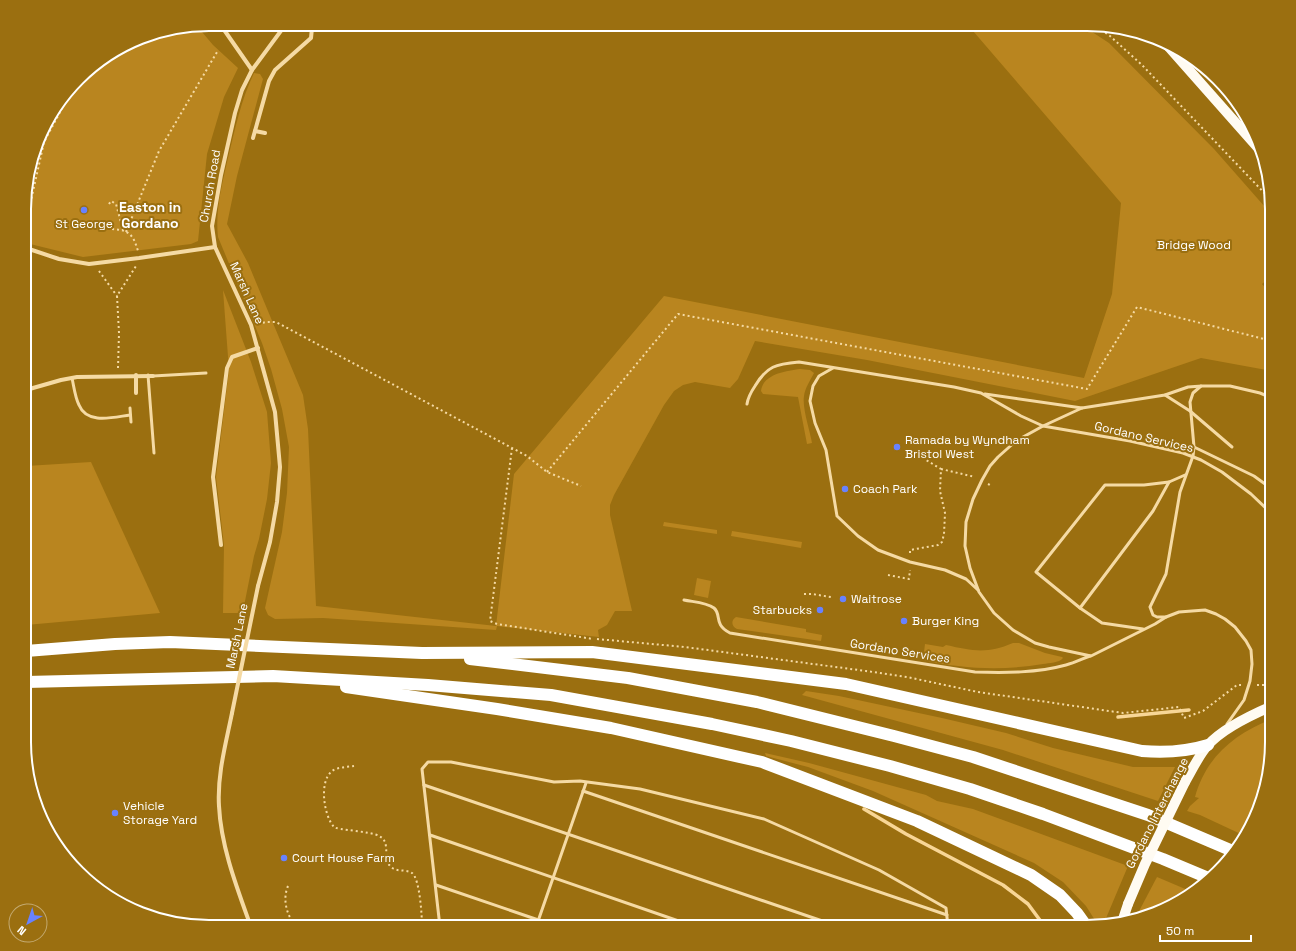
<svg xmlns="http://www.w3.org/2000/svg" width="1296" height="951" viewBox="0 0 1296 951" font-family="'Space Grotesk',sans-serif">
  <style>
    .green { fill: #b9851f }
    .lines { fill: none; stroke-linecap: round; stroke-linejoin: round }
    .stream { stroke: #f8d696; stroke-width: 3.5 }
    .path { stroke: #f5daa4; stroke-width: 2; stroke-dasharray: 2 3; stroke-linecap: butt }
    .lane { stroke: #f5daa4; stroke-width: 3 }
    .street { stroke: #f5daa4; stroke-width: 4 }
    .primary { stroke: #fffbf2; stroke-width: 10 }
    .highway { stroke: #fff; stroke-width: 12 }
    .street-bridge { stroke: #f5daa4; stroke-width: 4 }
    .primary-bridge { stroke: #fffbf2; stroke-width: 10 }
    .poi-dot { fill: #6882ff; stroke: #9b6f10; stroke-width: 1.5 }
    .labels { text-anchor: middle; stroke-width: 4; stroke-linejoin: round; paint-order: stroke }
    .street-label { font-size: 12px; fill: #fff; stroke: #9b6f10 }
    .poi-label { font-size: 12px; fill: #fff; stroke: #9b6f10; text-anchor: start }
    .park-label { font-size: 12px; fill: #fff; stroke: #9b6f10 }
    .quarter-label { font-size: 14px; font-weight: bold; fill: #fff; stroke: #9b6f10 }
    .rim { fill: none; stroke: #fff; stroke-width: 2 }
  </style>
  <rect width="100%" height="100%" fill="#9b6f10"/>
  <g class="green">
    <path d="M967,24H1080L1109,43L1214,149L1272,215V275L1262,284L1272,295V371L1201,358L1075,401L867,360L755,341L738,379L730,388L695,382L683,385L674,391L664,405L614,495L610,505V515L632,611H615L607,625L598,630L599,637L497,626L496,630L323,618L275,619L268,615L265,608L282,532L287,493L289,447L282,409L271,369L262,343L218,237C215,211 222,184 228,158C235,129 241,100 254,73L260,74L263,79L237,176L227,224L248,263L303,395L308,429L316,606L496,626L514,474L664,296L1084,378L1112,294L1121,203Z"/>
    <polygon points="197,26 213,45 238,68 224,97 207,154 198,241 191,244 83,257 26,243 26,218 43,142 39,141 43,127 87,70 138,38"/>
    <polygon points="223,290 251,362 267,412 271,463 267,499 259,539 254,556 243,611 241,613 223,613 224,545 216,477 229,370"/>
    <path d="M800,369L810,370L814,373C810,381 805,388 804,396C802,408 810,431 812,443L807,444L798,397L763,394L761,391C763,374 786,371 800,369Z"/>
    <polygon points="91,462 160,613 26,625 26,466"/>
    <polygon points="664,522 717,530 717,534 663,526"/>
    <polygon points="732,531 802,542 801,548 731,536"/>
    <polygon points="697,578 711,581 708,598 694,595"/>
    <path d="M736,617L806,629V632L822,635L821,641L737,629C731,626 731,620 736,617Z"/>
    <path d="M1013,643H1019L1045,653L1062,657L1063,658C1059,663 1049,663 1043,664C1003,671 962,669 923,660L925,644L943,647L946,645C973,651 987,654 1013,643Z"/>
    <polygon points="806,691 839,696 942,718 1006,733 1053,748 1133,767 1175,767 1158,801 1003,750 802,695"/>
    <path d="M1272,719V754L1258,813L1245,836L1200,815L1187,811L1190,806L1199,798L1195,797C1206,757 1234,734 1272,719Z"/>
    <polygon points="765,753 809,763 926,795 937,801 973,809 1128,866 1104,923 1098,925 1086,906 1063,882 1034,863 873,791 808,767 766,756"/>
    <polygon points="1157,877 1190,891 1169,908 1137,915"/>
  </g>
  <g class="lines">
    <g class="stream">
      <polyline points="1118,717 1189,710"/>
      <polyline points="864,809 906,834 1003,885 1028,904 1045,927"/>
    </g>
    <g class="path">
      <polyline points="1093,24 1110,36 1142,65 1272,201"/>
      <polyline points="40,138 44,141"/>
      <polyline points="109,204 111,201 116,204 123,230"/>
      <polyline points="26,223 44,142 74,86"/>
      <path d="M112,229C129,230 133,234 138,251"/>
      <polyline points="126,232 159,151 217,52"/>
      <polyline points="99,271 117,296"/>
      <polyline points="258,324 266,322 276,322 527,456 547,472 581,486"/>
      <polyline points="118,368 119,333 117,296 136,266"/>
      <polyline points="512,448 490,621 497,624 593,639"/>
      <polyline points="941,469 975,477"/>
      <polyline points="547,472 678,314 1087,389 1137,307 1272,341"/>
      <polyline points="988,484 992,486"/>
      <polyline points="910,553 910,550 938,545 942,542 944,534 945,513 940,491 941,469 926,460"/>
      <polyline points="888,575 909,579 910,570"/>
      <polyline points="804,594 812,594 831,597"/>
      <polyline points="597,639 685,647 866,671 907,677 978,692 1123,713 1179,707 1184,718 1203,711 1237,685 1241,685"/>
      <polyline points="1257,685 1266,685 1272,683"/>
      <path d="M354,766C347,767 336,767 331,772C319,783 324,816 334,827C337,830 370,831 379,836C390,841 384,854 388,863C394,874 404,868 412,873C420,879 422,917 422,927"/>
      <path d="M288,886C282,900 287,917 297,927"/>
    </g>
    <g class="lane">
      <polyline points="833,368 819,376 813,386 810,401 815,423 826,450 837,516 858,536 878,550 910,562 945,570 966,579 978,590"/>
      <polyline points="148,375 154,453"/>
      <polyline points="153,376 206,373"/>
      <path d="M72,378C74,387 75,397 79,405C87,425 114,417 130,415"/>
      <polyline points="985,394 1082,408"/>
      <polyline points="1165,395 1190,411 1232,447"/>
      <path d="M747,404C748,397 751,392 755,386C767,366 776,364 799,362L954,387L981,393L1021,416L1043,426L1130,441L1183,453L1201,460L1222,472L1251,494L1272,514"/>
      <polyline points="130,408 131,422"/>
      <polyline points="1194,447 1254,476 1272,489"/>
      <path d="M684,600C693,602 706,602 714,608C722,615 713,624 730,633L975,672C1005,673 1037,673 1066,665C1074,663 1082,659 1090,656"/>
      <polyline points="1080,608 1153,511 1169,482 1185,475"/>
      <polyline points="1166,617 1157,617 1153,615 1150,607 1166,574 1180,492 1193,456 1194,447 1190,402 1193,393 1201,386"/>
      <polyline points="1272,626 1269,643 1272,655"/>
      <polyline points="1143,629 1102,623 1080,608 1036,572 1105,485 1144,485 1169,482"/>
      <polyline points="1227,724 1244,700 1250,681 1252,664 1251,650 1246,641 1235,627 1225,619 1216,614 1205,610 1179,612 1166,617 1155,624 1091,656 1049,647 1035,643 1013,630 994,613 979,592 970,568 965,546 966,522 973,499 982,480 990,466 998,457 1016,441 1043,426 1082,408 1165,395 1188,387 1202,386 1230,386 1260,393 1272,398"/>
      <polyline points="424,785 840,927"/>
      <polyline points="583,791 947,915"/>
      <polyline points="430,835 696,927"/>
      <polyline points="436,885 559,927"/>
      <polyline points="440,927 422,769 428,762 451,762 554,782 580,781 640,789 764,819 879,870 946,908 948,927"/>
      <polyline points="536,927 586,783"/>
    </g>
    <g class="street">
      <polyline points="220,24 252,70"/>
      <polyline points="255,131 265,133"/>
      <polyline points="253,138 269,81 275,70 311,38 312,28 310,24"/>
      <polyline points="26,248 59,259 89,264 139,258 215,247"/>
      <polyline points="136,375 136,393"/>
      <polyline points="26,390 61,380 77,377 153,376"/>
      <polyline points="221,545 213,477 227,368 232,357 258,348"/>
      <polyline points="258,586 270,542 277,502 280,467 275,412 251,325 215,247 212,226 221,175 235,113 242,90 252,70 286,24"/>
      <path d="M232,713C226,743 217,775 219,806C221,847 237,888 251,927"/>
    </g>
    <g class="primary">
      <polyline points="1167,45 1259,149"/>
      <path d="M1185,782C1192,770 1199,755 1208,745C1223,728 1251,715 1272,706"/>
      <polyline points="1123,919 1128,904"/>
    </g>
    <g class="highway">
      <path d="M26,651L115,644L170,642L422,653L592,652L846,684L1142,751C1165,753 1185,752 1208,745"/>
      <polyline points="470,659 628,678 757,702 894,736 973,757 1148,815 1235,852"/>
      <polyline points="26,682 273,676 428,685 551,695 712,724 791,741 890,766 970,789 1043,814 1163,859 1206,877"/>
      <polyline points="346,687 497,709 611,728 762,762 917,821 1031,875 1060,895 1077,913 1087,927"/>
    </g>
    <polyline class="street-bridge" points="232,713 258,586"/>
    <polyline class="primary-bridge" points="1128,904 1145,864 1185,782"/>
  </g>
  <g class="poi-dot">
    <circle cx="84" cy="210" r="4"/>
    <circle cx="897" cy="447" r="4"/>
    <circle cx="845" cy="489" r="4"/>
    <circle cx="843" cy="599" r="4"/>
    <circle cx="820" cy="610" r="4"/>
    <circle cx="904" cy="621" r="4"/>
    <circle cx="115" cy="813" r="4"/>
    <circle cx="284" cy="858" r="4"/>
  </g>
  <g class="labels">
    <g class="street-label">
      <text transform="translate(210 186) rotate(-80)" y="4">Church Road</text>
      <text transform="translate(247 293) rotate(66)" y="4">Marsh Lane</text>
      <text transform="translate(1144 437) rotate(13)" y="4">Gordano Services</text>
      <text transform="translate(237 636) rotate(-78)" y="4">Marsh Lane</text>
      <text transform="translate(900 651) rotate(9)" y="4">Gordano Services</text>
      <text transform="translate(1157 813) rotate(-63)" y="4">Gordano Interchange</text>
    </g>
    <g class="poi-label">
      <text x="84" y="228" text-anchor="middle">St George</text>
      <text x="905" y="444">Ramada by Wyndham<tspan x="905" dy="14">Bristol West</tspan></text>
      <text x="853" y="493">Coach Park</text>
      <text x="851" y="603">Waitrose</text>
      <text x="812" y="614" text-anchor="end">Starbucks</text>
      <text x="912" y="625">Burger King</text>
      <text x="123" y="810">Vehicle<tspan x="123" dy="14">Storage Yard</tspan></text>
      <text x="292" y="862">Court House Farm</text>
    </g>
    <g class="park-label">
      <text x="1194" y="249">Bridge Wood</text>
    </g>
    <g class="quarter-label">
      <text x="150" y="212">Easton in<tspan x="150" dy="16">Gordano</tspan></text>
    </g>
  </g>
  <path d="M0 0H1296V951H0ZM209 31H1087A178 178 0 0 1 1265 209V742A178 178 0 0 1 1087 920H209A178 178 0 0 1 31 742V209A178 178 0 0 1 209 31Z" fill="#9b6f10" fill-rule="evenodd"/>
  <path class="rim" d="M209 31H1087A178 178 0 0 1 1265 209V742A178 178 0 0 1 1087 920H209A178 178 0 0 1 31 742V209A178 178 0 0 1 209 31Z"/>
  <g transform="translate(28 923) rotate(220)"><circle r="19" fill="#9b6f10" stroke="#c3a970"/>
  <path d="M0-3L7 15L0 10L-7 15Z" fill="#6882ff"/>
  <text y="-6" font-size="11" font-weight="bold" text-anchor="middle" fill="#ffffff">N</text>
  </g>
  <path d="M1160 935v6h91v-6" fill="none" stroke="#ffffff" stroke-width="2"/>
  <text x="1166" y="935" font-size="12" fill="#ffffff" stroke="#9b6f10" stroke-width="3" paint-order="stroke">50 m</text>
</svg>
